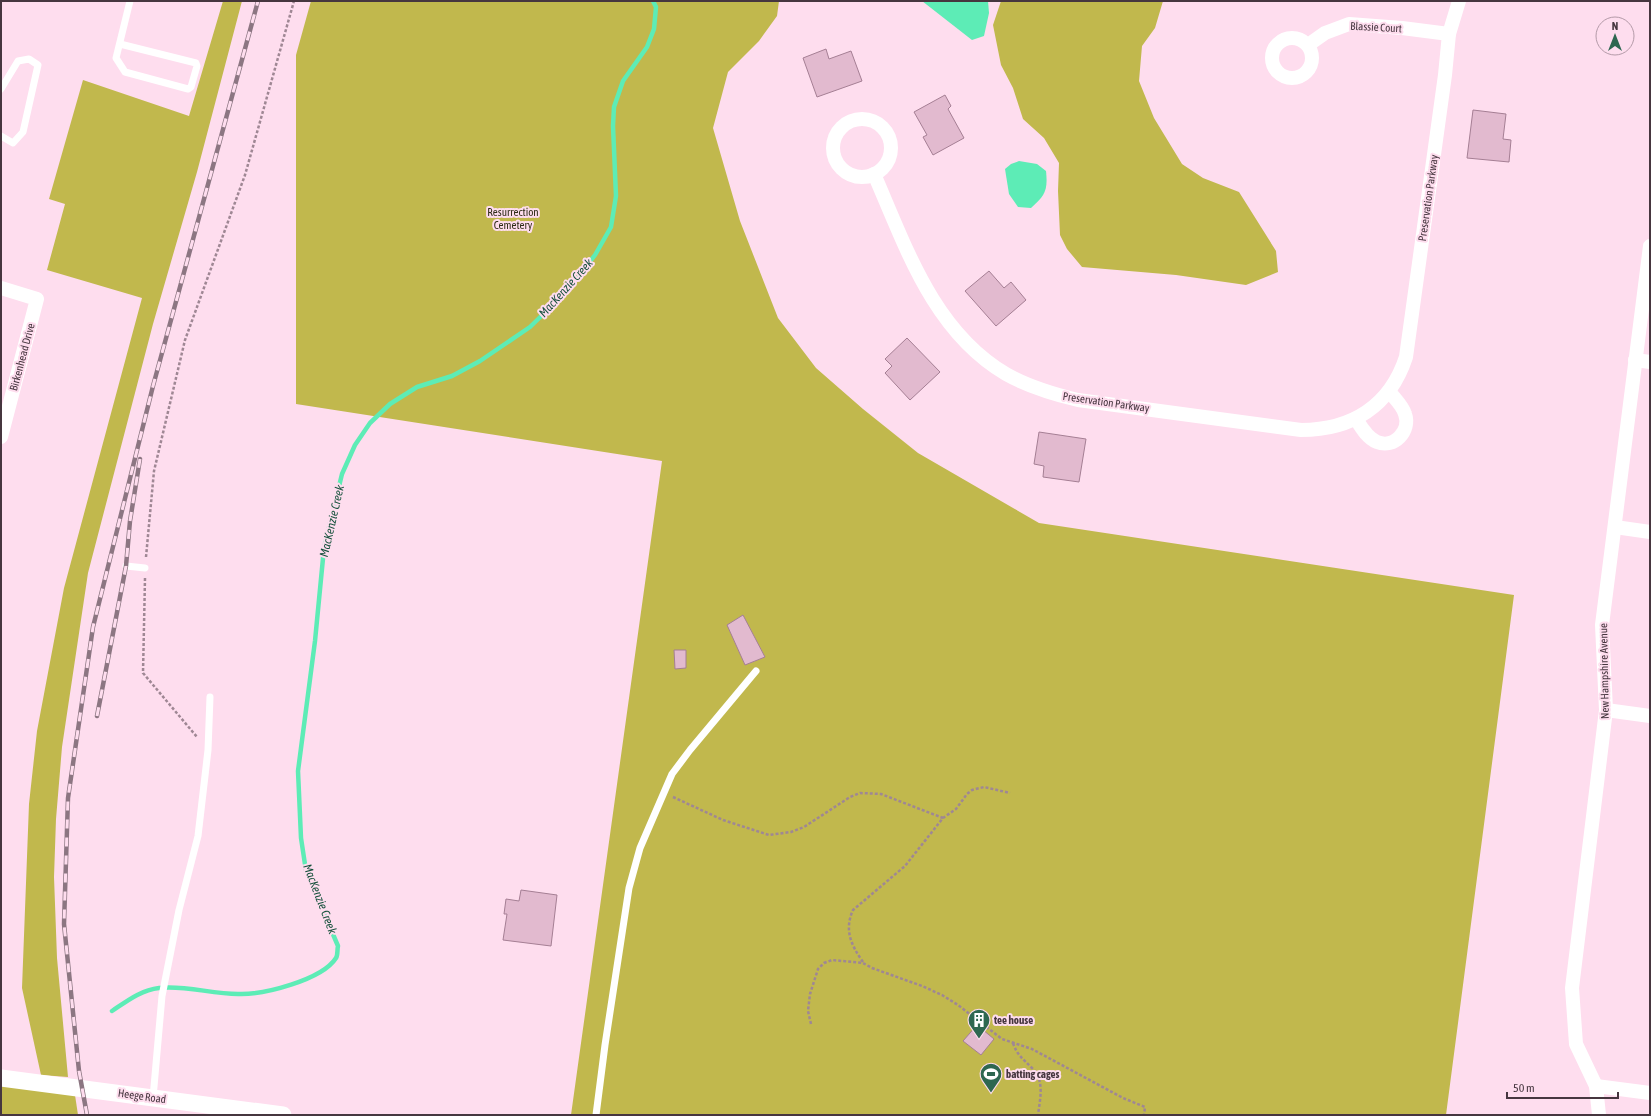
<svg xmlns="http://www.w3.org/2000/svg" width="1651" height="1116" viewBox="0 0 1651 1116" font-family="'Asap Condensed',sans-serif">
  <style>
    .green { fill: #c1b84d }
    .water { fill: #5decb6 }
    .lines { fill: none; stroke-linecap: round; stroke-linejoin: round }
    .stream { stroke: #5decb6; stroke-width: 4.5 }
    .building { fill: #e2bacf; stroke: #a57f94 }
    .path { stroke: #9f8794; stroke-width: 2.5; stroke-dasharray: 3 2; stroke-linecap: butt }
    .service { stroke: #fff; stroke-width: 7 }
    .minor { stroke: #fff; stroke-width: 14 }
    .tertiary { stroke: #fff; stroke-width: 17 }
    .rail-casing { stroke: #8c7682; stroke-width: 4.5 }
    .rail { stroke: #feddee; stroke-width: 3; stroke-dasharray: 9; stroke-linecap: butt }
    .labels { text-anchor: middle; stroke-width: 4; stroke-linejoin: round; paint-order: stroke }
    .street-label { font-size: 11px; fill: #46363f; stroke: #feddee }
    .park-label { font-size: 11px; fill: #2c2a15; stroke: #feddee }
    .poi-label { font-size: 11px; font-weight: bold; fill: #46363f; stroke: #feddee; text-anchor: start }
    .water-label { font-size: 12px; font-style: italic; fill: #18523d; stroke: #feddee }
  </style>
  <rect width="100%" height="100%" fill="#feddee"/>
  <g class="green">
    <polygon points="223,1 242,1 197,172 153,324 88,573 62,747 56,819 54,877 57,958 68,1077 41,1075 22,988 29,804 37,731 64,588 142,298 47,270 65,204 49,199 83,80 189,116"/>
    <polygon points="311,1 779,1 777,16 759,41 728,72 713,128 740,221 778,318 816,368 863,409 918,453 1039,523 1514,595 1446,1115 571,1115 662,461 296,404 296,55"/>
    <polygon points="1001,1 1163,1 1155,28 1142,46 1139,81 1154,118 1182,164 1203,178 1239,192 1276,251 1278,272 1246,285 1176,275 1082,267 1067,249 1060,235 1058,191 1059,163 1044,138 1023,119 1013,88 1001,65 993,25"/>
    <polygon points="1,1085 75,1095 78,1115 1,1115"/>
  </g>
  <g class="water">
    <polygon points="922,1 988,1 989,13 984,36 972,40"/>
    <path d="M1019,161L1037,164L1046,171C1048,191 1045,195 1031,208L1018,207L1009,194L1005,169L1011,164Z"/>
  </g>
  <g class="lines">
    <path class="stream" d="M112,1011C127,1001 141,990 159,988C185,985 211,994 238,994C263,995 322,980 336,958C338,955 337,950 338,946L306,871L301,838L298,771L315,641L324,548L342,474L355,445L370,423L390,404L417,387L452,376L480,361L530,327L569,289L595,255L611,227L616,196L613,126L614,107L623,81L647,47L654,29L656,7L653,1"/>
  </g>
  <g class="building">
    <polygon points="826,49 829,59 851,51 862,81 817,97 803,58"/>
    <polygon points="945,95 951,106 948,109 964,138 933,155 923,137 927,135 914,112"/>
    <polygon points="1473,110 1506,114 1503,139 1511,140 1509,162 1467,158"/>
    <polygon points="989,271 1004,288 1011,282 1026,300 996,326 965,291"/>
    <polygon points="907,338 940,372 910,400 885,373 892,366 885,359"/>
    <polygon points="1039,432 1086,439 1079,482 1043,477 1044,466 1034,464"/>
    <polygon points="743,615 765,657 745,665 727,625"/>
    <polygon points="674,650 686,650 686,668 675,669"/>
    <polygon points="521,890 557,895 551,946 503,940 507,914 504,914 506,899 519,901"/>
    <polygon points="977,1025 994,1039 981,1055 963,1041"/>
  </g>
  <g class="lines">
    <g class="path">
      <polyline points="146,557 154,471 185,340 245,175 294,1"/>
      <polyline points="145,578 143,673 197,737"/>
      <polyline points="673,797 723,820 769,835 791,832 804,827 850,797 860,793 881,794 943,818"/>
      <path d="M863,962C851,945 844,930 853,910L905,866L943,818L956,809L967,794L972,790L984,787L1010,793"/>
      <polyline points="811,1024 808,1011 810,994 818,969 824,963 832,960 863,963 872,968 922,986 942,995 958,1005 1002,1039 1032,1049 1123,1098 1145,1107 1144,1115"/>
      <path d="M1013,1043C1017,1055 1023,1059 1032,1068C1045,1080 1040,1099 1038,1115"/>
    </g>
    <g class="service">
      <polyline points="120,44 196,63 197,66 191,87 188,89 125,72 116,58 130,1"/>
      <polyline points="1,89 18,61 29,59 38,65 23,132 13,143 1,136"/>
      <polyline points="126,566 145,568"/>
      <polyline points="153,1098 162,996 179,910 198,836 208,750 210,697"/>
      <polyline points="596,1115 605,1045 629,888 640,848 672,774 690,750 756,671"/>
    </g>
    <g class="minor">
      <circle cx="1292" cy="58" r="20"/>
      <polyline points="1308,45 1325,33 1349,24 1402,28 1449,34"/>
      <circle cx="862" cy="148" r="29"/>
      <path d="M874,174C906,247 933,331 1006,374C1029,387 1053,394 1078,400L1301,430C1352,430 1390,406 1406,357L1445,75L1449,34L1459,1"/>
      <polyline points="1,288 37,299 1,437"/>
      <polyline points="1635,360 1650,362"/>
      <path d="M1356,419C1361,427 1367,438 1377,442C1394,449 1411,431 1405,414C1403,406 1394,398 1389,391"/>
      <polyline points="1615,527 1650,532"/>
      <polyline points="1606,710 1650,716"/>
      <polyline points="1596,1086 1650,1093"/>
      <polyline points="1599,1115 1596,1086 1576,1044 1572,988 1606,710 1602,625 1650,246"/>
    </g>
    <polyline class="tertiary" points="1,1078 283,1115"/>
    <g class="rail-casing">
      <g id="rail">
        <polyline points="97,716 126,566 130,521 140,459"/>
        <polyline points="87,1115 79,1071 64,924 68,798 93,627 153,386 258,1"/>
      </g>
    </g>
    <use href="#rail" class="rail"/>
  </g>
  <defs>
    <g id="building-pin" transform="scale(1.15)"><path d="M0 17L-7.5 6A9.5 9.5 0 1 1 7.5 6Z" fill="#2e6750" stroke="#feddee"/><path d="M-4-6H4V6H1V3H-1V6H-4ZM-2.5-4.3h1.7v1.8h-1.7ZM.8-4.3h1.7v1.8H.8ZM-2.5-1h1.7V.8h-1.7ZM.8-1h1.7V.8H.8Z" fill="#fff"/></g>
    <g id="stadium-pin" transform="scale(1.15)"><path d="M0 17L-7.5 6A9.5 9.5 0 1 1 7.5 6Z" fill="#2e6750" stroke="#feddee"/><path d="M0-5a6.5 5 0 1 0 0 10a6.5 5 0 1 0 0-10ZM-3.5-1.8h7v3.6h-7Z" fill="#fff"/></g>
  </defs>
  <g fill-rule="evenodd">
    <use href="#building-pin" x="979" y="1020"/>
    <use href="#stadium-pin" x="991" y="1074"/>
  </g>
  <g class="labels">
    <g class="street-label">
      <text transform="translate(1376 27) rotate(3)" y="4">Blassie Court</text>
      <text transform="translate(1428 198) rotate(-82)" y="4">Preservation Parkway</text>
      <text transform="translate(22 357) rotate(-75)" y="4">Birkenhead Drive</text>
      <text transform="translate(1106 402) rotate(8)" y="4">Preservation Parkway</text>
      <text transform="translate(1604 671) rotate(-91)" y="4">New Hampshire Avenue</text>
      <text transform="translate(142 1096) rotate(8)" y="4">Heege Road</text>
    </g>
    <g class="park-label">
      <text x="513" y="216">Resurrection<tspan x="513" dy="13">Cemetery</tspan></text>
    </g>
    <g class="poi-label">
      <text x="994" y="1024">tee house</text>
      <text x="1006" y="1078">batting cages</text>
    </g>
    <g class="water-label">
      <text transform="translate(566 288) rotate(-48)" y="4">MacKenzie Creek</text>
      <text transform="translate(332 521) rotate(-77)" y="4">MacKenzie Creek</text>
      <text transform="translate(320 899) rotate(69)" y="4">MacKenzie Creek</text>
    </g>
  </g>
  <rect width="1651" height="1116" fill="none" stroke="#46363f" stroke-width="4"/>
  <g transform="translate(1615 36)"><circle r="19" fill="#feddee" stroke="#b49aa8"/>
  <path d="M0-3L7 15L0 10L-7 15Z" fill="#2e6750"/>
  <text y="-6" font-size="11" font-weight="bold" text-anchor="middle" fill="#46363f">N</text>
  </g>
  <path d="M1507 1092v6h111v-6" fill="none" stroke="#46363f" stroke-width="2"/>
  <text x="1513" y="1092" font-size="12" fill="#46363f" stroke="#feddee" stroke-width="3" paint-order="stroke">50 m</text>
</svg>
